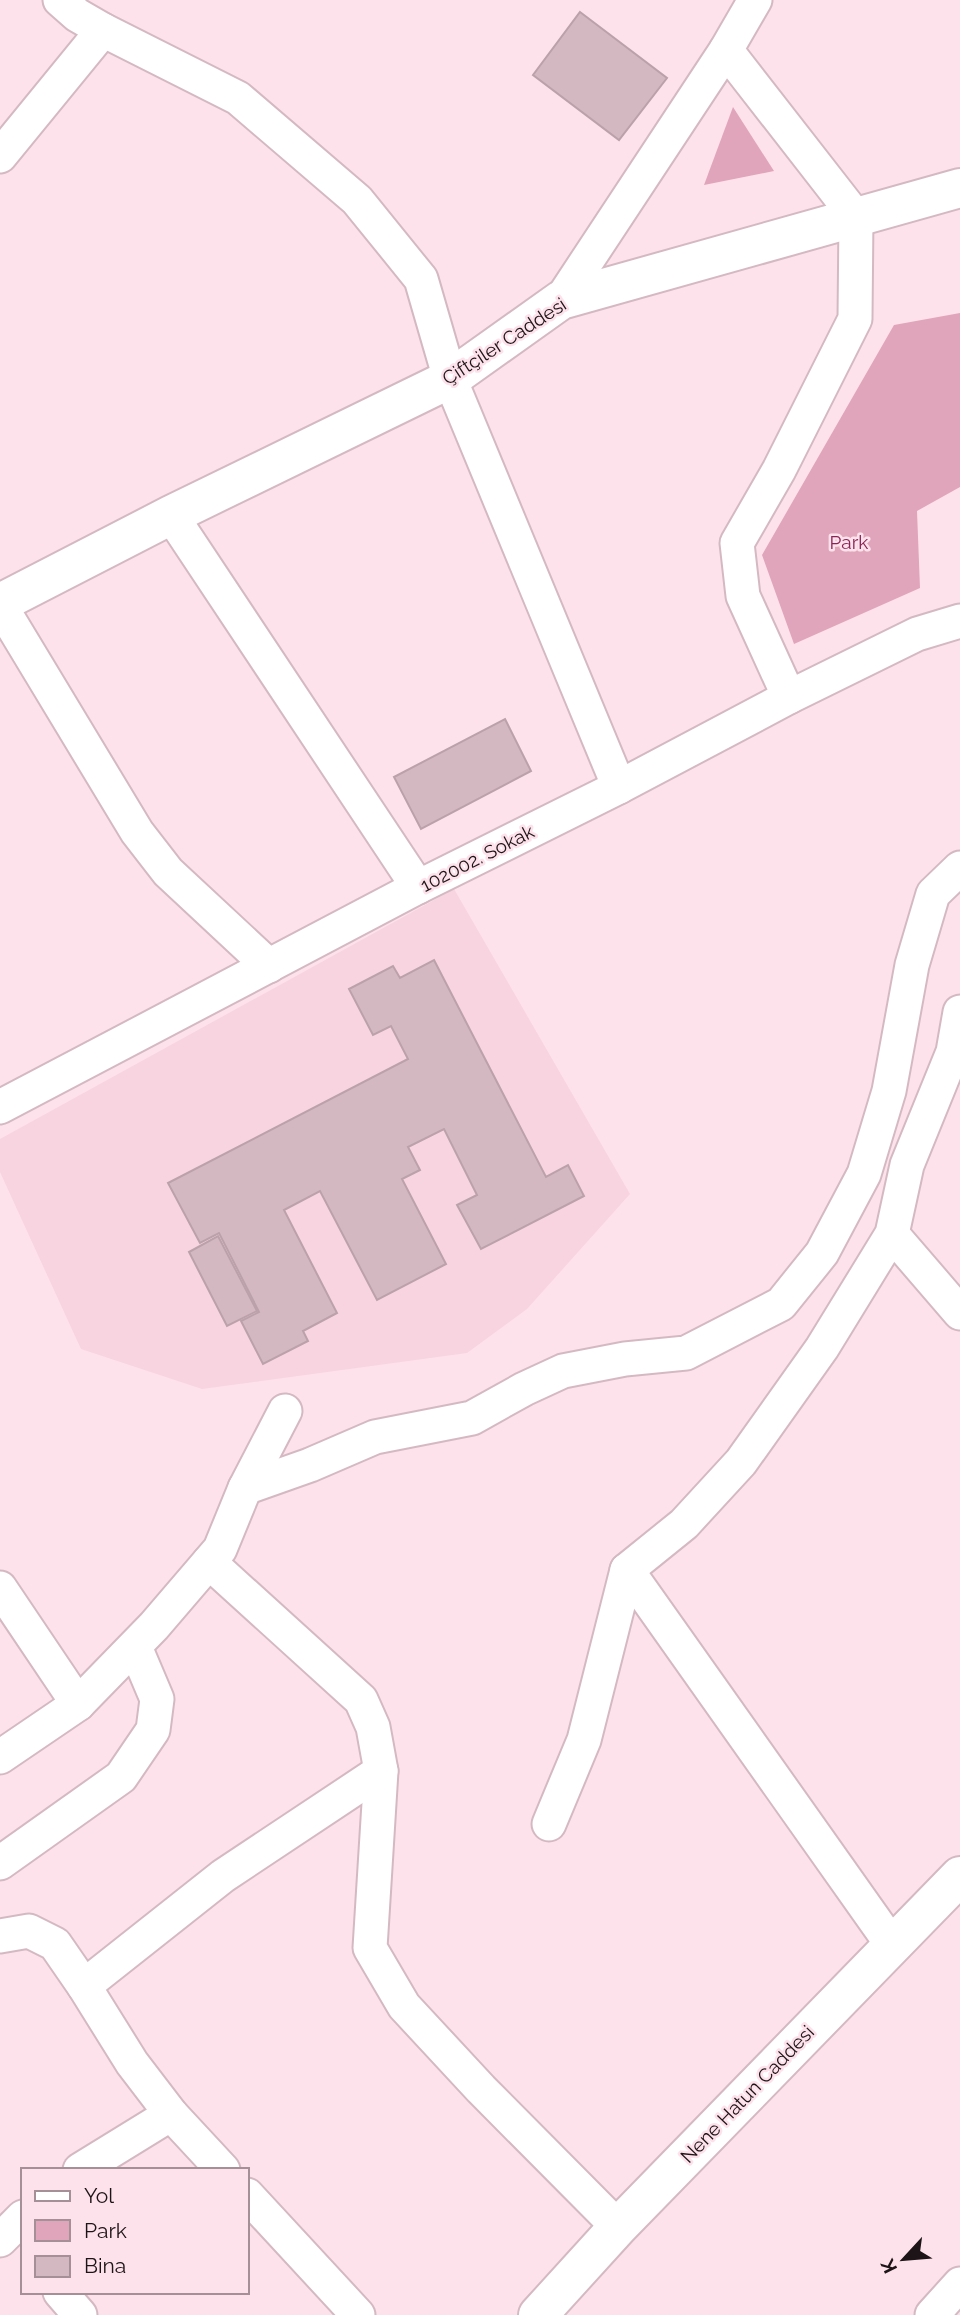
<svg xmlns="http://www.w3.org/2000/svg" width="960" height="2315" viewBox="0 0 960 2315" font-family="Raleway,sans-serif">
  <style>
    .built { fill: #f8d4e0 }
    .green { fill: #e0a5ba }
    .building { fill: #d3b8c1; stroke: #bba1aa; stroke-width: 2 }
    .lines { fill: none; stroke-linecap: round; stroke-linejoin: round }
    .minor-casing { stroke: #d5b9c2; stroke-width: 37 }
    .tertiary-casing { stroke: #d5b9c2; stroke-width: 42 }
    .minor { stroke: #fff; stroke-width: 33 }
    .tertiary { stroke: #fff; stroke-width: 38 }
    .labels { text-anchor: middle; stroke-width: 5; stroke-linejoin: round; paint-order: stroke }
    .street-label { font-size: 19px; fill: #1d1417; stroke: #fee2eb }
    .park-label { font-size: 19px; fill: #8b2456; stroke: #fee2eb }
  </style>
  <rect width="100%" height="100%" fill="#fee2eb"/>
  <polygon class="built" points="454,889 630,1194 527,1309 467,1353 202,1389 81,1349 0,1172 0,1139"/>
  <g class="green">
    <polygon points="733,107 774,171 704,185"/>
    <polygon points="960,313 960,487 917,511 920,588 794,644 762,555 894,325"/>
  </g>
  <g class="building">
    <polygon points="580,12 667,78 619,140 533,75"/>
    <polygon points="505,719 531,771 421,829 394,777"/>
    <polygon points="434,960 546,1177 568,1165 584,1196 481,1249 457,1205 477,1195 444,1129 408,1147 420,1170 402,1179 446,1264 377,1300 320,1191 284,1210 337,1313 303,1331 308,1341 263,1364 241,1321 259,1312 219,1233 200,1243 168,1183 408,1059 391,1026 373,1035 349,989 393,966 400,978"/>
    <polygon points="218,1236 257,1311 227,1326 189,1252"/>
  </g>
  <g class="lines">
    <g class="minor-casing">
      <g id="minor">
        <polyline points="60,0 77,15 103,30 238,98 357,200 421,279 450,379 619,787"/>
        <polyline points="755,0 726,50 856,217 855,319 779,470 737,543 743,596 789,697"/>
        <polyline points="0,156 103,30"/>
        <polyline points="561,300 726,50"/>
        <polyline points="171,515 418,887"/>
        <polyline points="0,605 137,832 168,872 269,966"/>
        <polyline points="0,1107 418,887 619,787 789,697 917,634 960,621"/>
        <polyline points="892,1234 960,1313"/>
        <polyline points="245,1488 310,1465 375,1437 472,1418 524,1389 563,1371 625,1359 686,1353 781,1304 822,1253 864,1174 889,1091 912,965 933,894 960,868"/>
        <polyline points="209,1562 361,1700 373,1727 381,1771 370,1948 404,2006 481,2089 618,2227"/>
        <polyline points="627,1570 893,1946"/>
        <polyline points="0,1588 78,1704"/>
        <polyline points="0,1757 78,1704 154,1626 220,1549 245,1488 285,1411"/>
        <polyline points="549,1824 584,1740 627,1570 684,1524 741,1462 822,1348 892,1234 907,1165 953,1052 960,1012"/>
        <polyline points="0,1863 121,1777 153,1730 157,1699 135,1647"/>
        <polyline points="0,1936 29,1931 55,1944 84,1986 132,2063 171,2114 223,2170"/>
        <polyline points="84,1986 223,1876 381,1771"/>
        <polyline points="80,2170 171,2114"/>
        <polyline points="247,2195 358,2315"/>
        <polyline points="0,2240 23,2217"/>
        <polyline points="60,2292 80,2315"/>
        <polyline points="932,2315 960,2284"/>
      </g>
    </g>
    <g class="tertiary-casing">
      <g id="tertiary">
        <polyline points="0,603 171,515 450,379 561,300 960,188"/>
        <polyline points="538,2315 618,2227 960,1876"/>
      </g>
    </g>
    <use href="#minor" class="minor"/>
    <use href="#tertiary" class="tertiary"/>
  </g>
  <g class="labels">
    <g class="street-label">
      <text transform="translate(504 341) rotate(-33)" y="7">Çiftçiler Caddesi</text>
      <text transform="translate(477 858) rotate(-27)" y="7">102002. Sokak</text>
      <text transform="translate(747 2094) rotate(-46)" y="7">Nene Hatun Caddesi</text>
    </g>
    <g class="park-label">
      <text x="849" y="549">Park</text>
    </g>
  </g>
  <rect x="21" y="2168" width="228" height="126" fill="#fee2eb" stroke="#a49096" stroke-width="2"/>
  <rect x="35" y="2191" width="35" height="10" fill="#ffffff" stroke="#a49096" stroke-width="2"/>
  <text x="84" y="2203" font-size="21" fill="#1d1417">Yol</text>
  <rect x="35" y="2220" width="35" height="21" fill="#e0a5ba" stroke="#a49096" stroke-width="2"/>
  <text x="84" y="2238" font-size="21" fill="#1d1417">Park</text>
  <rect x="35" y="2256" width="35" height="21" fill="#d3b8c1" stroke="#a49096" stroke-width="2"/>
  <text x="84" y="2273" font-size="21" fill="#1d1417">Bina</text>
  <g transform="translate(904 2259) rotate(244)" stroke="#fee2eb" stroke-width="5" paint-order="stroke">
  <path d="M0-5L12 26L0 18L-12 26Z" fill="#1d1417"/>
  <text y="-10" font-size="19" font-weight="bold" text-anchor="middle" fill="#1d1417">K</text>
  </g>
</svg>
